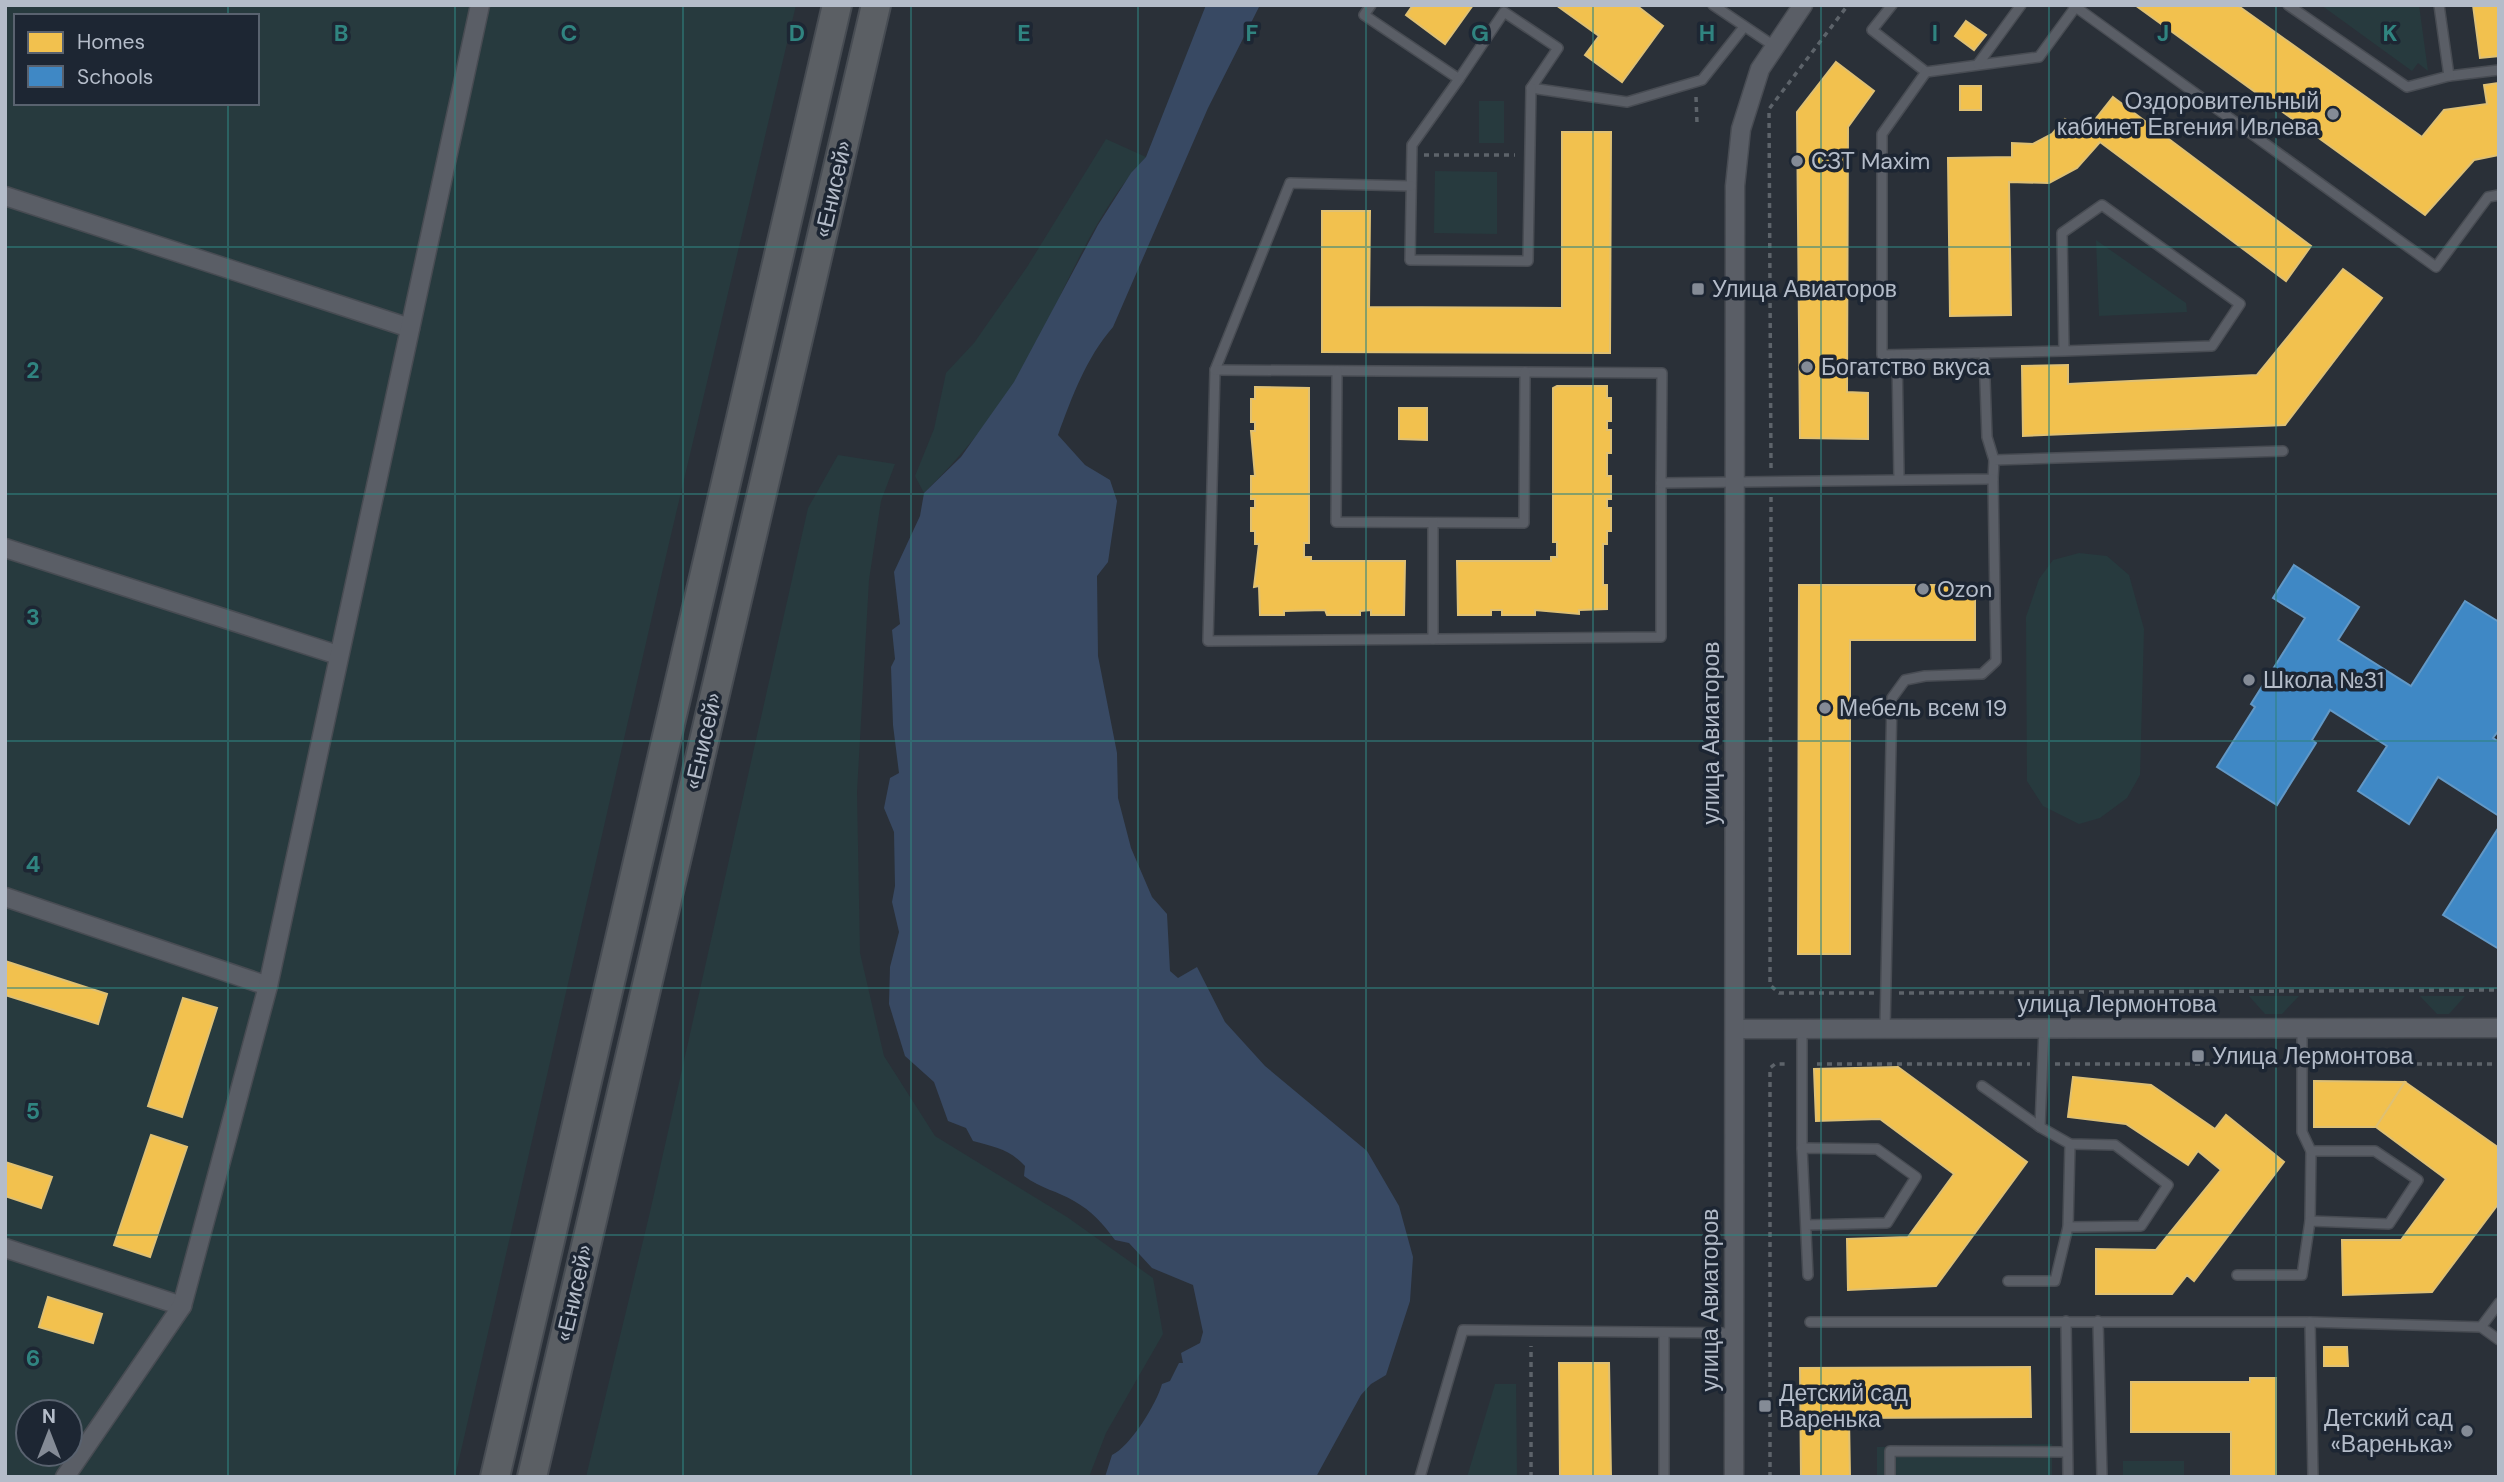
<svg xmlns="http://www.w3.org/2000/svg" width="2504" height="1482" viewBox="0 0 2504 1482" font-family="'DM Sans',sans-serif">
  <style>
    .green { fill: #273a3e; fill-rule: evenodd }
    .water { fill: #384963 }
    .homes { fill: #f2c14e; stroke: #dfc073; stroke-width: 2 }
    .schools { fill: #3f88c5; stroke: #6298c6; stroke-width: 2 }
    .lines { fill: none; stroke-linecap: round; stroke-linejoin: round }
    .service-casing { stroke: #484c53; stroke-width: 12 }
    .minor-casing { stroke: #484c53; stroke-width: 21 }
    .trunk-casing { stroke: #474c53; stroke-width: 32 }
    .path { stroke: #5d636a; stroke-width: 3.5; stroke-dasharray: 5 5; stroke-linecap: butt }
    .service { stroke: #5a5e66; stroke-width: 9 }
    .minor { stroke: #5a5e66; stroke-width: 18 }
    .trunk { stroke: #5b5f64; stroke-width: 28 }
    .grid { fill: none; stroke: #308480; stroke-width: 2; stroke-opacity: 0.55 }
    .poi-dot { fill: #848b96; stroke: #1d2633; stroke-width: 2.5 }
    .labels { text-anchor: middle; stroke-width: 7; stroke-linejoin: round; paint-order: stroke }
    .poi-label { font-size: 23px; fill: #b4bcc9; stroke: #1d2633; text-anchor: start }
    .street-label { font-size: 23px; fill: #b4bcc9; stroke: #1d2633 }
    .grid-label { font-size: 23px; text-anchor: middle; font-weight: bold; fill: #308480; stroke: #1d2633; stroke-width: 7; stroke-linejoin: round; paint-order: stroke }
  </style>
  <rect width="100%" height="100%" fill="#2a3038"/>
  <g class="green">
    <path d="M5,5H796L662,573L455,1477H5ZM16,16H257V103H16ZM28,1412H70V1454H28Z"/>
    <polygon points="2321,5 2419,5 2428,71 2418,63 2412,71"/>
    <rect x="1479" y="101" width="25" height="42"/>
    <path d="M1106,139L1146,157C1097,209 1068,282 1036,345C1008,401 968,449 924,493L915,476L934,429L946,373L974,343L1027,267Z"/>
    <polygon points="1435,171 1497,172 1497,234 1434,233"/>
    <polygon points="2096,240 2186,303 2187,312 2099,316"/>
    <polygon points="838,455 895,464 881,501 869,580 857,792 860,953 884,1056 935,1136 1067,1217 1153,1278 1163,1334 1106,1433 1089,1477 586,1477 650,1212 808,508"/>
    <polygon points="2079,553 2107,556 2129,575 2144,629 2140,775 2127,798 2100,818 2079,824 2043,806 2027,781 2026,617 2039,579 2053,560"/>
    <polygon points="2249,996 2299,996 2282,1014 2265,1014"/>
    <polygon points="2420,996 2465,996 2449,1014 2437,1014"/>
    <polygon points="1495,1384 1516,1384 1517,1477 1467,1477"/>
    <polygon points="2052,1444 2052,1477 1877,1477 1877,1447"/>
    <rect x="2123" y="1461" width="61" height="16"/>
  </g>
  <path class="water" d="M1206,5H1260L1208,108L1113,327C1086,358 1072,397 1058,435L1085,465L1110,480L1117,501L1108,562L1097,576L1098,656L1117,753L1118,798L1131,848L1152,897L1167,914L1170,971L1178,978L1197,967L1225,1022L1265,1066L1367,1151L1399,1206L1413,1257L1410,1301L1386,1375L1371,1384L1361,1395L1316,1477H1105L1112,1455C1130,1447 1157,1403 1162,1384L1170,1381L1179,1363H1183L1181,1353L1200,1343L1203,1332L1193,1285L1152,1268L1129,1243L1115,1240C1103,1224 1092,1211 1074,1201C1057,1191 1042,1189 1024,1176L1025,1166C1009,1149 995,1147 973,1141L966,1128L948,1121L934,1082L905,1056L889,1004L890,967L899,932L892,902L895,886L894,832L884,808L890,778L899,773L893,725L891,667L895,659L892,630L900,624L894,572L920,516L924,493L961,457L1014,382L1098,225L1131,173L1146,157Z"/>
  <g class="homes">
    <polygon points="1413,5 1473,5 1445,44 1406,15"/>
    <polygon points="1556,5 1636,5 1663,26 1622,82 1585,55 1599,36"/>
    <polygon points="2135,5 2237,5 2422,137 2444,110 2487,104 2484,85 2499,83 2499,155 2474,160 2425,215"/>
    <polygon points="2473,5 2499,5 2499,56 2480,58"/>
    <polygon points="1966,21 1986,35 1974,50 1955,36"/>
    <polygon points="1836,62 1874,91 1848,127 1847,392 1868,393 1868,439 1800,438 1797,112"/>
    <rect x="1960" y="86" width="21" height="24"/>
    <polygon points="2113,97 2311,246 2286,281 2100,142 2077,168 2049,183 2009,182 2011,315 1950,316 1948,158 2012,157 2012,143 2033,144 2052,134 2065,119 2086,131"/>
    <polygon points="1562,132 1611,132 1610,353 1322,352 1322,211 1370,211 1369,307 1562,308"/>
    <polygon points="2343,269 2382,298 2285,425 2023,436 2022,366 2068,365 2068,384 2257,375"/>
    <polygon points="1557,386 1607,386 1607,398 1611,398 1611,421 1607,421 1607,430 1611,430 1611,453 1607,453 1607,476 1611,476 1611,499 1607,499 1607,508 1611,508 1611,531 1607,531 1607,544 1603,544 1603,585 1607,585 1607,609 1579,610 1579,614 1535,610 1535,615 1502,615 1502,610 1491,610 1491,615 1458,615 1457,561 1551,561 1551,557 1557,557 1557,542 1553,542 1553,388"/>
    <polygon points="1255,387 1309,388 1309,543 1304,543 1304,557 1311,557 1311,561 1405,561 1404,615 1371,615 1371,610 1360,611 1360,615 1327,615 1325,610 1284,611 1284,615 1260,615 1259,586 1254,587 1259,544 1255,544 1255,531 1251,531 1251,508 1255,508 1255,499 1251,499 1251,476 1255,476 1251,431 1255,431 1255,422 1251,422 1251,399 1255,399"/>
    <polygon points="1399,408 1427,408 1427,440 1399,439"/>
    <polygon points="1799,585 1975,585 1975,640 1850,640 1850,954 1798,954"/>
    <polygon points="5,961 107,994 98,1024 5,995"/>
    <polygon points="183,998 217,1008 182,1117 148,1106"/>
    <polygon points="1898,1067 2027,1162 1936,1286 1848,1290 1847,1239 1908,1237 1954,1174 1880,1119 1816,1121 1814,1069"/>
    <polygon points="2073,1077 2151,1085 2215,1129 2226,1115 2284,1162 2194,1281 2187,1275 2172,1294 2096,1294 2096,1249 2156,1250 2221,1170 2198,1151 2188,1165 2126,1124 2068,1117"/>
    <polygon points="2314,1081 2405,1082 2376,1127 2314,1127"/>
    <polygon points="2405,1082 2499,1148 2499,1203 2432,1292 2343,1295 2342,1240 2401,1240 2446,1179 2376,1127"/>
    <polygon points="151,1135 187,1147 150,1257 114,1245"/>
    <polygon points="5,1162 52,1177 41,1208 5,1196"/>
    <polygon points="48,1297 102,1314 93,1343 39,1327"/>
    <polygon points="2324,1347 2347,1347 2348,1366 2324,1366"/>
    <polygon points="1559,1363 1609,1363 1611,1477 1560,1477"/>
    <polygon points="2030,1367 2031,1417 1849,1418 1850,1477 1801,1477 1800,1368"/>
    <polygon points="2250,1378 2276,1378 2276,1477 2231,1477 2231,1432 2131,1432 2131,1382 2250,1382"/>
  </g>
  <g class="schools">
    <polygon points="2294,565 2359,607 2338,640 2411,686 2465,601 2499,622 2499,730 2493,738 2499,742 2499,816 2438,777 2409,824 2358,791 2387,746 2330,710 2312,740 2316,743 2277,805 2217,767 2255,707 2251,704 2305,618 2273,598"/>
    <polygon points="2499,827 2499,949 2443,915"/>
  </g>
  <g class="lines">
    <g class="service-casing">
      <g id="service">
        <polyline points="1371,5 1364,15 1459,79 1504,12 1558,48 1531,88 1627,102 1702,80 1744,27"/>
        <polyline points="1713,5 1774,46"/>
        <polyline points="1892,5 1872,30 1926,72 2039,57 2077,5"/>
        <polyline points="2073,5 2436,267 2488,197 2499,195"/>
        <polyline points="2288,5 2407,87 2449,76 2499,70"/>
        <polyline points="2439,5 2449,76"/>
        <polyline points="1978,64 2021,5"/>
        <polyline points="1926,72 1882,134 1882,355 2064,351 2062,233 2102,205 2240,304 2212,346 2064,351"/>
        <polyline points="1459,79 1412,145 1410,260 1528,261 1531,88"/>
        <polyline points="1411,186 1290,183 1215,370 1208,641 1661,637 1661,483"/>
        <polyline points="1984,353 1987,437 1994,460"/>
        <polyline points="1897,355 1899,479"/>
        <polyline points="1215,370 1662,373 1661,483 1993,479 1994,460 2283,451"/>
        <polyline points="1337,371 1336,522 1524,523 1525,372"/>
        <polyline points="1433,523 1433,639"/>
        <polyline points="1802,1029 1802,1148"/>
        <polyline points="1885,1029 1892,698 1905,680 1925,676 1982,674 1996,661 1993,479"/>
        <polyline points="1982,1086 2040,1127"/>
        <polyline points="2310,1221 2311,1151"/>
        <polyline points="1806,1225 1887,1223 1916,1177 1877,1149 1802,1148 1808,1275"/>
        <polyline points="2068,1227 2070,1144"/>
        <polyline points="2237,1275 2302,1275 2310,1221 2389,1224 2418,1180 2375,1151 2311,1151 2302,1132 2302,1029"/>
        <polyline points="2008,1281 2055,1281 2068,1227 2141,1226 2168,1185 2115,1145 2070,1144 2040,1127 2044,1029"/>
        <polyline points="2499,1303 2481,1327 2499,1340"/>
        <polyline points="2066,1321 2068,1477"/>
        <polyline points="2098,1321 2102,1477"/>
        <polyline points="1810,1322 2310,1322 2481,1327"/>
        <polyline points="2310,1322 2313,1477"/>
        <polyline points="1664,1333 1664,1477"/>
        <polyline points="1420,1477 1463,1330 1735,1333"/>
        <polyline points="1890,1477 1890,1451 2067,1452"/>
      </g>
    </g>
    <g class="minor-casing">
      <g id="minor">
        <polyline points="5,196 410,328"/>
        <polyline points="5,548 338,655"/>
        <polyline points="5,897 268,986"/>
        <polyline points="1735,1029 2499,1028"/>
        <polyline points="5,1248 182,1306"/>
        <polyline points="65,1477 182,1306 268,986 480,5"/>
        <polyline points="1734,1477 1735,186 1741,129 1760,69 1803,5"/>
      </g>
    </g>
    <g class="trunk-casing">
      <g id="trunk">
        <polyline points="495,1477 837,5"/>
        <polyline points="532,1477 876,5"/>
      </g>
    </g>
    <g class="path">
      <polyline points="1696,97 1697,123"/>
      <polyline points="1424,155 1515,155"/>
      <polyline points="1771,468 1769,109 1848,5"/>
      <polyline points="1771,497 1770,985 1779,993 1874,993"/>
      <polyline points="1899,993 2499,990"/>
      <polyline points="1817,1064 2030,1064"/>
      <polyline points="2055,1064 2289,1064"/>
      <polyline points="2317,1064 2499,1064"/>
      <polyline points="1531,1477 1531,1346"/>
      <polyline points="1770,1477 1770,1068 1775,1064 1788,1064"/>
    </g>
    <use href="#service" class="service"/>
    <use href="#minor" class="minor"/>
    <use href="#trunk" class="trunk"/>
  </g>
  <path class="grid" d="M228,5V16M455,5V1477M683,5V1477M911,5V1477M1138,5V1477M1366,5V1477M1593,5V1477M1821,5V1477M2049,5V1477M2276,5V1477M228,103V1477M5,247H2499M5,494H2499M5,741H2499M5,988H2499M5,1235H2499"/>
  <g class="poi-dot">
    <circle cx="2333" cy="114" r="7"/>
    <circle cx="1797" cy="161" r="7"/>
    <rect x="1691" y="282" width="14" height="14" rx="3.5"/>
    <circle cx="1807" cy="367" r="7"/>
    <circle cx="1923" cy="589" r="7"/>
    <circle cx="2249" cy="680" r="7"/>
    <circle cx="1825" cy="708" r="7"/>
    <rect x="2191" y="1049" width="14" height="14" rx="3.5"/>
    <rect x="1758" y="1399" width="14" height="14" rx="3.5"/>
    <circle cx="2467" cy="1431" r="7"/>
  </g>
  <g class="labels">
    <g class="poi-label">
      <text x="2319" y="109" text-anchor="end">Оздоровительный<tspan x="2319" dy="26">кабинет Евгения Ивлева</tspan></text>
      <text x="1811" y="169">СЗТ Maxim</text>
      <text x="1712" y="297">Улица Авиаторов</text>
      <text x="1821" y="375">Богатство вкуса</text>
      <text x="1937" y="597">Ozon</text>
      <text x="2263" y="688">Школа №31</text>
      <text x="1839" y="716">Мебель всем 19</text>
      <text x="2212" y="1064">Улица Лермонтова</text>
      <text x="1779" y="1401">Детский сад<tspan x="1779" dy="26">Варенька</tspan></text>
      <text x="2453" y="1426" text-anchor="end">Детский сад<tspan x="2453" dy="26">«Варенька»</tspan></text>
    </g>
    <g class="street-label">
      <text transform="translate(833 189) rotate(-77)" y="8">«Енисей»</text>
      <text transform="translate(1711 733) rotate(-90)" y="8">улица Авиаторов</text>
      <text transform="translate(703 741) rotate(-77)" y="8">«Енисей»</text>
      <text x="2117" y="1012">улица Лермонтова</text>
      <text transform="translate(574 1293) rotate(-77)" y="8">«Енисей»</text>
      <text transform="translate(1710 1300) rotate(-90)" y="8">улица Авиаторов</text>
    </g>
  </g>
  <g class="grid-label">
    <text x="341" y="41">B</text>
    <text x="569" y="41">C</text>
    <text x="797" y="41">D</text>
    <text x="1024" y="41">E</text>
    <text x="1252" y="41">F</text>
    <text x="1480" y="41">G</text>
    <text x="1707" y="41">H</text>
    <text x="1935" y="41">I</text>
    <text x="2163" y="41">J</text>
    <text x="2390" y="41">K</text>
    <text x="33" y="378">2</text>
    <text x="33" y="625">3</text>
    <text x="33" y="872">4</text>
    <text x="33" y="1119">5</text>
    <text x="33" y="1366">6</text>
  </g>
  <rect width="2504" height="1482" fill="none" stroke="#b4bcc9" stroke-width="14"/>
  <rect x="14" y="14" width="245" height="91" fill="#1d2633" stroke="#59626f" stroke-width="2"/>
  <rect x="28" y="32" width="35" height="21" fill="#f2c14e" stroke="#59626f" stroke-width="2"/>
  <text x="77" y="49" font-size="21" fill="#b4bcc9">Homes</text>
  <rect x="28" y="66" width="35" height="21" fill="#3f88c5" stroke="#59626f" stroke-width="2"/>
  <text x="77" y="84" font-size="21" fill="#b4bcc9">Schools</text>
  <g transform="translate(49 1433)"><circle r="33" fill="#1d2633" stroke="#59626f" stroke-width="2"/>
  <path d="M0-5L12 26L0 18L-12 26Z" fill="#848b96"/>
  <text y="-10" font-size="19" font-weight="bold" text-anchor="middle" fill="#b4bcc9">N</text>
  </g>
</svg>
